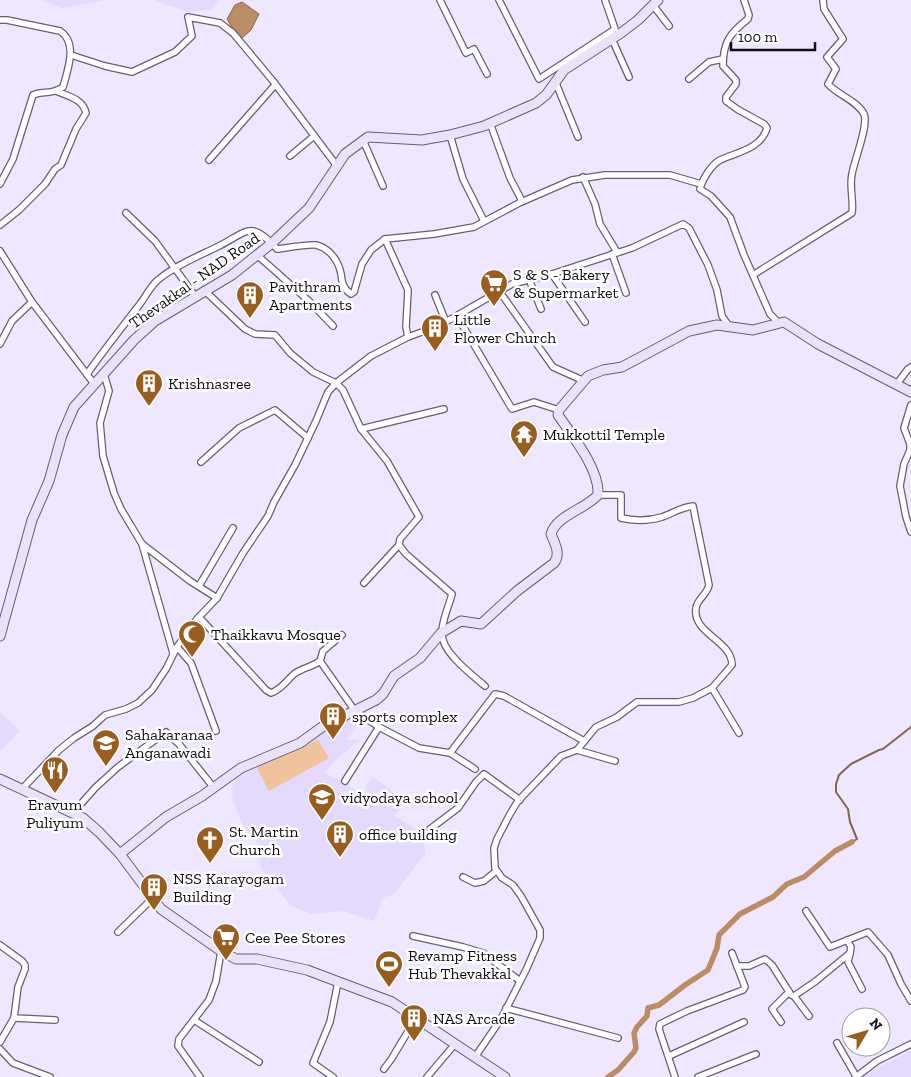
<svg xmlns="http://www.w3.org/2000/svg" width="911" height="1077" viewBox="0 0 911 1077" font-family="'Zilla Slab',serif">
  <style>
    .built { fill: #e4d9fe }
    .green { fill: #f0c39b }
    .water { fill: #bc8d62; stroke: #88664b }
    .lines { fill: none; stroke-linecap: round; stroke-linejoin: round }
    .stream { stroke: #88664b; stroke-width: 2 }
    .canal { stroke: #bc8d62; stroke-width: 5.5 }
    .street-casing { stroke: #665e78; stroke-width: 8 }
    .secondary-casing { stroke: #665e78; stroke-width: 11 }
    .street { stroke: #fff; stroke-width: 5.5 }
    .secondary { stroke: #eae1fa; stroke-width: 9 }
    .labels { text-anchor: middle; stroke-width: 5; stroke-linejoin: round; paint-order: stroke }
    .poi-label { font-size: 16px; fill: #0e0b14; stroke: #fff; text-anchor: start }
    .street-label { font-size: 16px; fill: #0e0b14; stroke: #fff }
  </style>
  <rect width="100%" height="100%" fill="#eee7ff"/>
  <g class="built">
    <polygon points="41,0 104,0 62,8"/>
    <polygon points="154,0 220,0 210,10 188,12"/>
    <polygon points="0,712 20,731 0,751"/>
    <polygon points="348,718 357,726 347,740 360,740 332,763 325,773 348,784 372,806 365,787 373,777 392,791 404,805 394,815 424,835 425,854 394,894 383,898 374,921 344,911 311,914 290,905 260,867 258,845 244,827 233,801 232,788 235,779 256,762"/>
    <polygon points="911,1050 911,1077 861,1077"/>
  </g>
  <polygon class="green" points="318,740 329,758 269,791 257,768"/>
  <polygon class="water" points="242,2 259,14 251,30 242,38 233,29 227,19 235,5"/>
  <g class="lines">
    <polyline class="stream" points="852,842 857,839 850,822 848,809 836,792 836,784 839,775 851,764 879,750 883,749 911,727"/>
    <polyline class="canal" points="608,1077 618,1070 634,1052 636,1048 634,1033 637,1027 647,1016 648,1008 659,1005 685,985 708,970 717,948 719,935 740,914 773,897 787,884 804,877 835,851 852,842"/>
    <g class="street-casing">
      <g id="street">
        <polyline points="440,0 466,53 474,49 487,74"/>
        <polyline points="499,0 539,79 615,29 605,0"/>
        <path d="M744,0L749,15L748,19C730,33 723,42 723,66L736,80V84L726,97V101L737,109L764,124L767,128C761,149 737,152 720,160C711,165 702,180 700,189L711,196L730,217L744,255L770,314L779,323"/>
        <polyline points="653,5 669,26"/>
        <path d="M0,20H7L60,31C78,43 68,69 63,87C49,96 44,90 33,95L13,159L0,184"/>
        <polyline points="612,39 629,77"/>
        <polyline points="71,55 105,66 132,72 175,52 192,36 188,17 220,23 233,33 273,81 337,166"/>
        <polyline points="689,79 709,62 723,59"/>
        <polyline points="555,81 578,137"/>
        <polyline points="490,123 510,178 522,201"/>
        <polyline points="450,135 463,179 484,221"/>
        <polyline points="363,140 383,186"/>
        <polyline points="290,156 314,136"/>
        <polyline points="209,160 275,85"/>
        <polyline points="583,177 595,204 600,224 617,252"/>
        <polyline points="126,213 155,241 195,296"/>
        <path d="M0,225L19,210L45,184L55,169L61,165L76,129L86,113C83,99 68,96 56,91"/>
        <polyline points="385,239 408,290 406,327 408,337"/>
        <polyline points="0,251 32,302 95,385"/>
        <polyline points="612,254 626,293"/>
        <polyline points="257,255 309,301 333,326"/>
        <polyline points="552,274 585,322"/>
        <path d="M753,275L852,213C854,200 849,187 852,174C854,161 869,125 864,114C858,101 836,94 828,84L836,69L827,57L843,39L824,9L823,0"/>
        <polyline points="529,279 541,309"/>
        <path d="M204,290L245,329L255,334L275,335L290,353L313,372L336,383L343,390L361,429L387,461L419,517L400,539L399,545L406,554L452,594C449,606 442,620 442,632C440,651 472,675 485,686"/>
        <polyline points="500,292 553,367 582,380"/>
        <polyline points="435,295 446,322"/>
        <polyline points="457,316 512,409 534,402 559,410"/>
        <polyline points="0,344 12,321 32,302"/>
        <path d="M87,374C104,350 122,327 140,304C146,296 151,285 159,279C176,265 199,256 219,246C247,232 250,219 277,249C286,248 308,244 316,245C330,248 339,262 341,274C342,282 343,289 351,294L354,292L362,264L371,250L385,239L434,234L474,227L519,203L572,180L605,175H670L701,184"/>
        <polyline points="104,374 109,391 100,423 103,456 114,493 121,509 142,544 190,581 217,598"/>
        <polyline points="896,385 908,369 911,367"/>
        <polyline points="911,405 904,428 910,444 910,450 904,464 900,486 906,517 911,532"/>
        <polyline points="361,429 444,409"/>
        <polyline points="201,462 239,428 275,410 308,438"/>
        <polyline points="142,544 173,653"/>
        <polyline points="364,583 399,545"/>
        <polyline points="199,586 233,528"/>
        <path d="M199,617L266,690L271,693C282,689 286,681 294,674C302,668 312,667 320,661"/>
        <polyline points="342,635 323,651 320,661 355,711 379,727 419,748 450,753 475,769"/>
        <polyline points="177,647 191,663 216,731"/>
        <polyline points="712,688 739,733"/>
        <polyline points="577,750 615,761"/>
        <polyline points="450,753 495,694 504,696 584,741"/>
        <polyline points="345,781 379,727"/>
        <polyline points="22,789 59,750 74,738 93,726 105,715 126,709 138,703 152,690 166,669 177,647 197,619 217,598 243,553 268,516 274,502 295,465 316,421 328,392 336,383 371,356 408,337 433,328 451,319 512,284 552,274 632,248 683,224 689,228 708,265 717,290 722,316 729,326"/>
        <polyline points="73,813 95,788 118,767 166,732 179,744 214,788"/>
        <polyline points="430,829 458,808 476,782 484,774 520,800"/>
        <polyline points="463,877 475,883 484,881 496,871"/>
        <polyline points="806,911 830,947 868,932 888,955 901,984 911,1001"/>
        <polyline points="118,932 153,898"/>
        <polyline points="413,936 463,947 483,953 520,981"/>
        <polyline points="0,945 22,961 25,965 25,969 18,987 14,1018 0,1042"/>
        <polyline points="850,953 848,962 862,989"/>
        <polyline points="737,966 749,966 765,959 772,965 791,995 794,996 816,981 850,953 851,947 847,940"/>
        <polyline points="794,996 809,1016"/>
        <polyline points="506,1008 618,1038"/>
        <polyline points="14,1018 55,1020"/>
        <polyline points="194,1020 259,1062"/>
        <polyline points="781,1022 772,1009 789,992"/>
        <polyline points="837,1043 856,1076"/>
        <polyline points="0,1049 13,1063 50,1077"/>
        <polyline points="669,1056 744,1022"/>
        <path d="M475,1057L501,1019L526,970L540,938V930L521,896L513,885L502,878L495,868L494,848L497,839L510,814L518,801L561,756L577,750L596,727L617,717L637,702H679L693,698L712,688L732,665C732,640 692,634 696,608C697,599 707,595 709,585L693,506C682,507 673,513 662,517C649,521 635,521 621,518V495H598"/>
        <polyline points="384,1069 392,1058 416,1018"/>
        <polyline points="200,1077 178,1046 179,1039 209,1000 216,981 221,951"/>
        <polyline points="333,1077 313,1063 330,1022 338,982"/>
        <polyline points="427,1077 455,1044"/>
        <polyline points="675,1077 659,1029 660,1024 687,1011 743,990 745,987 732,953"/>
        <polyline points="698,1077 756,1054"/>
        <polyline points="856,1077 877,1061 911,1044"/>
      </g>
    </g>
    <g class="secondary-casing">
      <g id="secondary">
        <polyline points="0,636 32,520 49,481 62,435 74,407 134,340 155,321 232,275 272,243 309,208 345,154 368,137 422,140 450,135 484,126 536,103 546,95 564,70 621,33 638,20 658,0"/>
        <polyline points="0,779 83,818 99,832 120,854 161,909 221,951 236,959 257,959 307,970 392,1002 505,1077"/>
        <path d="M120,854L166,817L202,796L241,768L300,743L322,727L376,700L383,694L394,676L420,658L441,633L461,621L481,624L517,591L554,563C561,554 555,544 551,534C557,515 584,510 598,495C600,470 572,435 558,415L559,410L588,376L603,370L622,367L689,331L717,325L753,330L784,322L818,344L911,392"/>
      </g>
    </g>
    <use href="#street" class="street"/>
    <use href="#secondary" class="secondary"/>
  </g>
  <defs>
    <g id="supermarket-pin" transform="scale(1.4375)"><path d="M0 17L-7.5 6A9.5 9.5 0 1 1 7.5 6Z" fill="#995d1e" stroke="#fff"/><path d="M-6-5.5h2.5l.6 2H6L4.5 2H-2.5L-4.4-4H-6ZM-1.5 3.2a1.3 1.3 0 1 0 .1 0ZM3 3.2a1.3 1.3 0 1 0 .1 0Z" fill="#fff"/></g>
    <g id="building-pin" transform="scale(1.4375)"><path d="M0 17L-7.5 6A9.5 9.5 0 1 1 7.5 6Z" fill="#995d1e" stroke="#fff"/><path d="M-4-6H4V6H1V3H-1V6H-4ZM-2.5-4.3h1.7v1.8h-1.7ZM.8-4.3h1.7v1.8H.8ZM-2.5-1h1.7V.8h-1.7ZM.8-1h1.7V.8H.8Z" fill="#fff"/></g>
    <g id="temple-pin" transform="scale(1.4375)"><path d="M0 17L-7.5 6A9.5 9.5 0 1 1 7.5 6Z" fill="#995d1e" stroke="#fff"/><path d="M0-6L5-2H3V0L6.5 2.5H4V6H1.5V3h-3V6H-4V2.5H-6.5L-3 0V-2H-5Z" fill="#fff"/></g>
    <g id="mosque-pin" transform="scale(1.4375)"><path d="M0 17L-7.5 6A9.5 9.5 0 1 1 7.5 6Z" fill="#995d1e" stroke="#fff"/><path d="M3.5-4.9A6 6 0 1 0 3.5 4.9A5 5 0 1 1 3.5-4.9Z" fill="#fff"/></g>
    <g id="school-pin" transform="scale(1.4375)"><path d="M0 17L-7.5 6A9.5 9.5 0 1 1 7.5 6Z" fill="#995d1e" stroke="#fff"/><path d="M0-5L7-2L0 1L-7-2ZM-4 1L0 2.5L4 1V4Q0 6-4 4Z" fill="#fff"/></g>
    <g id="restaurant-pin" transform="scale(1.4375)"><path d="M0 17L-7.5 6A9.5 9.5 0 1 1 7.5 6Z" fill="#995d1e" stroke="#fff"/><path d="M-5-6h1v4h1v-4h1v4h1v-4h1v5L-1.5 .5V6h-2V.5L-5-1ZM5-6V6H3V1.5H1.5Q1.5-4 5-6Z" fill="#fff"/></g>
    <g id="church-pin" transform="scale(1.4375)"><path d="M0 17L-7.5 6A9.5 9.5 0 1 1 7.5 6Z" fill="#995d1e" stroke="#fff"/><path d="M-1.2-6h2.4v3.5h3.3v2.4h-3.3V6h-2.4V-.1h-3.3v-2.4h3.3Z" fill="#fff"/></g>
    <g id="stadium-pin" transform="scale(1.4375)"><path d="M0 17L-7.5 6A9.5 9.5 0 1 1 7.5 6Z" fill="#995d1e" stroke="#fff"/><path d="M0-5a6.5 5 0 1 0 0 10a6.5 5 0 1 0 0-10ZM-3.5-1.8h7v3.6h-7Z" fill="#fff"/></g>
  </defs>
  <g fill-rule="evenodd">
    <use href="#supermarket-pin" x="494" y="283"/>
    <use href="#building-pin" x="250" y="295"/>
    <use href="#building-pin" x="435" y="328"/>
    <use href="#building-pin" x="149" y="383"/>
    <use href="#temple-pin" x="524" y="434"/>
    <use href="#mosque-pin" x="192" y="634"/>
    <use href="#building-pin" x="333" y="716"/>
    <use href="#school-pin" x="106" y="743"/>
    <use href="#restaurant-pin" x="55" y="770"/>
    <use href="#school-pin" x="322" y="797"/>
    <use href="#building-pin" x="340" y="834"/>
    <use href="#church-pin" x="210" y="840"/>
    <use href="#building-pin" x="154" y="887"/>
    <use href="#supermarket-pin" x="226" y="937"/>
    <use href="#stadium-pin" x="389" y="964"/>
    <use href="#building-pin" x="414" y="1018"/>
  </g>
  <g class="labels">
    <g class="poi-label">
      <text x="513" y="280">S &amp; S - Bakery<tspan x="513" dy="18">&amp; Supermarket</tspan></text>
      <text x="269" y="292">Pavithram<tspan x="269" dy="18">Apartments</tspan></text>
      <text x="454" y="325">Little<tspan x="454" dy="18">Flower Church</tspan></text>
      <text x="168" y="389">Krishnasree</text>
      <text x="543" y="440">Mukkottil Temple</text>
      <text x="211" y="640">Thaikkavu Mosque</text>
      <text x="352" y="722">sports complex</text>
      <text x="125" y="740">Sahakaranaa<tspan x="125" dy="18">Anganawadi</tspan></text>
      <text x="341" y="803">vidyodaya school</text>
      <text x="55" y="810" text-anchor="middle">Eravum<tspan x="55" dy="18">Puliyum</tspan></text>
      <text x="229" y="837">St. Martin<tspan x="229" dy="18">Church</tspan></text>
      <text x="359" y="840">office building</text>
      <text x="173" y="884">NSS Karayogam<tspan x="173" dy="18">Building</tspan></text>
      <text x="245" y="943">Cee Pee Stores</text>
      <text x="408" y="961">Revamp Fitness<tspan x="408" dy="18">Hub Thevakkal</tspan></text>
      <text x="433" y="1024">NAS Arcade</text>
    </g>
    <g class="street-label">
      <text transform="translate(194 280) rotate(-35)" y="6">Thevakkal - NAD Road</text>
    </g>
  </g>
  <g transform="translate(866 1032) rotate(52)"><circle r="24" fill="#ffffff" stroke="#9f9da1"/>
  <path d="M0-4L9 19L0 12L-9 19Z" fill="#995d1e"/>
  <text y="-8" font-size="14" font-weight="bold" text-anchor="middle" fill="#0e0b14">N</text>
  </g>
  <path d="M731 42v8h84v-8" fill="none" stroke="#0e0b14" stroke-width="2.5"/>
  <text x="738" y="42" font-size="15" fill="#0e0b14" stroke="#ffffff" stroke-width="4" paint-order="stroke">100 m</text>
</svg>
